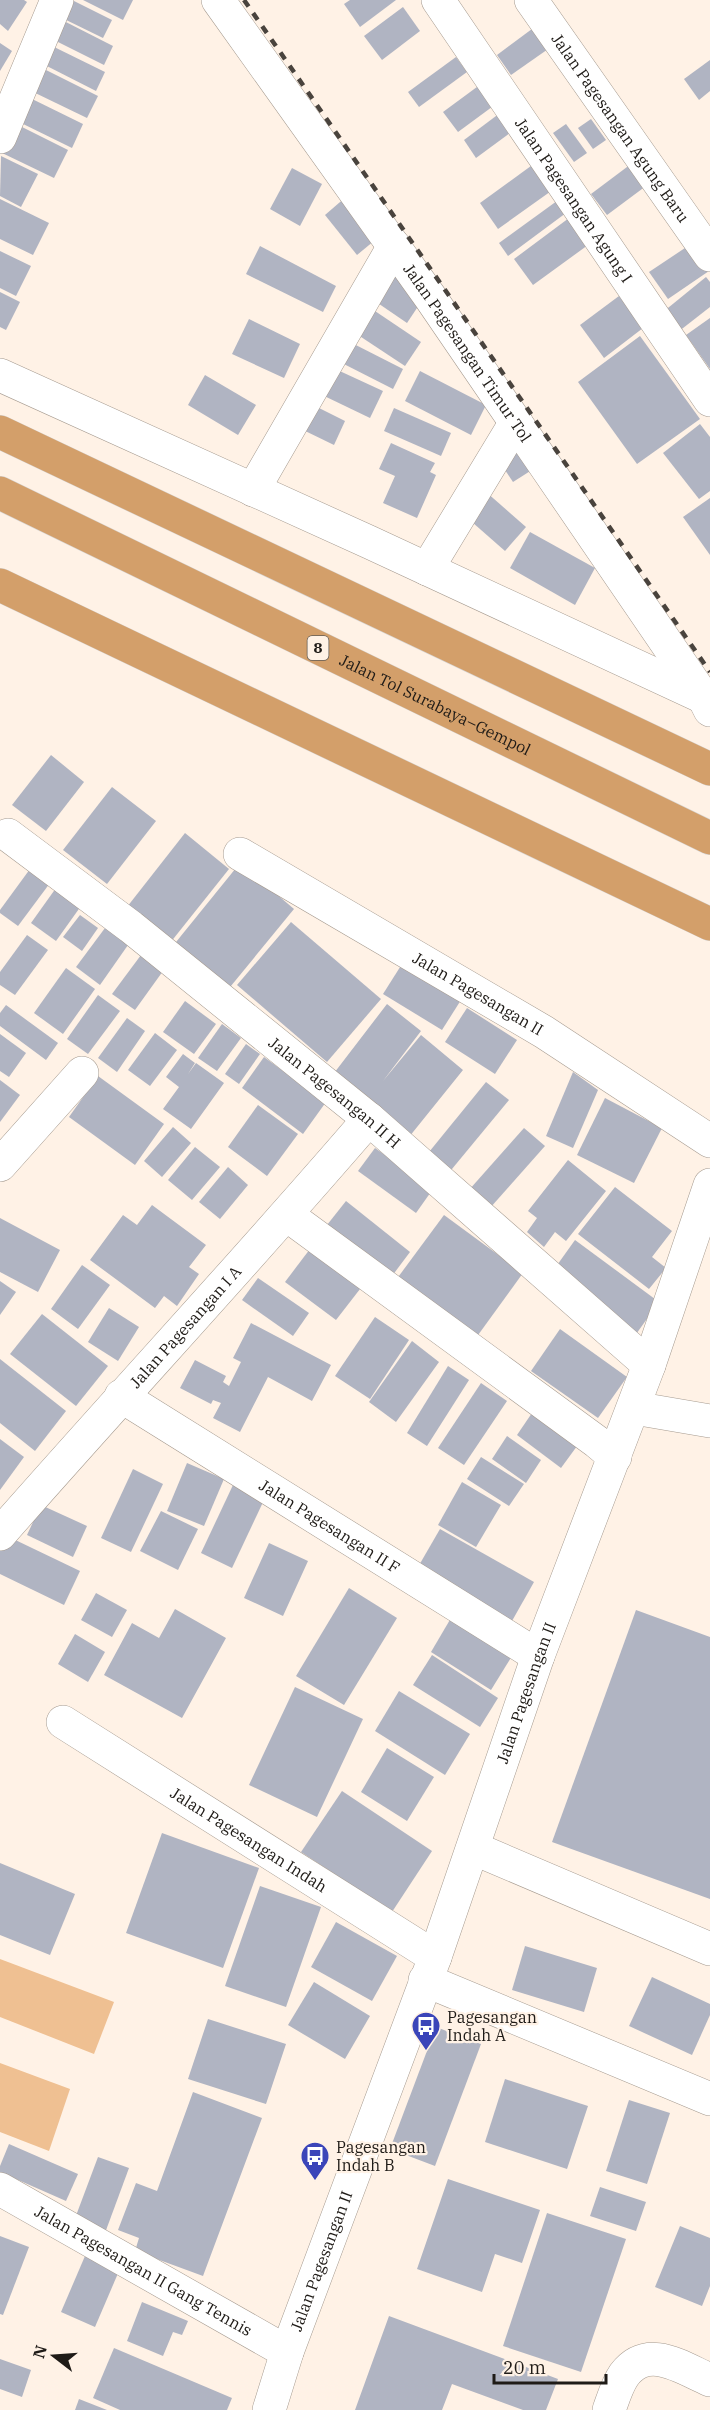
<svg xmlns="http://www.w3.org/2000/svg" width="710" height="2410" viewBox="0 0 710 2410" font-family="'IBM Plex Serif',serif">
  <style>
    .green { fill: #efc092 }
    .building { fill: #b0b4c2 }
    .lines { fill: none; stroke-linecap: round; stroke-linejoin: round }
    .minor-casing { stroke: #a69b90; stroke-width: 34 }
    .highway-casing { stroke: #d7d6d5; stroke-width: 34 }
    .minor { stroke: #fff; stroke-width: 33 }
    .highway { stroke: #d39f6a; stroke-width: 33 }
    .rail { stroke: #49433d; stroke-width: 4.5; stroke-dasharray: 8 8; stroke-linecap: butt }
    .labels { text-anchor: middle; stroke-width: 4.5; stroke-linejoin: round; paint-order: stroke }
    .shield { fill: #fff2e6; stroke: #625c55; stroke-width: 1.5 }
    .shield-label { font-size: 15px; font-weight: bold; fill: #1f1b17 }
    .street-label { font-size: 16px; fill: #1f1b17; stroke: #fff2e6 }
    .poi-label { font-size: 16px; fill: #1f1b17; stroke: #fff2e6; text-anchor: start }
  </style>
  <rect width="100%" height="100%" fill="#fff2e6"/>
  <g class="green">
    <polygon points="0,1959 114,2002 94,2054 0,2017"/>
    <polygon points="0,2063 70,2089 49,2151 0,2132"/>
  </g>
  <g class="building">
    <polygon points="0,0 24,0 27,2 8,31 0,24"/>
    <polygon points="72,0 112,20 103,38 58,16"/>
    <polygon points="83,0 133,0 123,20"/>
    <polygon points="350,0 396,0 360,27 344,4"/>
    <polygon points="403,7 420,31 382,60 364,36"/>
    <polygon points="58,18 113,46 104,65 48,37"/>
    <polygon points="536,26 551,47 511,75 497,55"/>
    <polygon points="0,43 12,51 0,71"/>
    <polygon points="46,43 105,72 96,91 37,61"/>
    <polygon points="456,57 467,72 419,107 408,92"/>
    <polygon points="710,60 710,91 699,100 684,79"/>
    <polygon points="38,66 98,96 87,118 27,89"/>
    <polygon points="481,84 496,104 458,132 443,112"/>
    <polygon points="26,96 83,124 72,148 15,120"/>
    <polygon points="504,110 517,128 476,158 464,140"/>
    <polygon points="591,119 606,140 593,149 578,128"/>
    <polygon points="14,123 68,150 54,178 0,152"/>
    <polygon points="566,124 587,153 574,162 553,133"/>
    <polygon points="1,156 38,174 21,207 0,196"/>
    <polygon points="535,163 554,189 498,229 480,203"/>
    <polygon points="631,164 646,186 607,215 591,194"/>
    <polygon points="292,168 322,184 300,226 270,209"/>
    <polygon points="347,196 380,236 357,255 325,215"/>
    <polygon points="561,198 570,210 508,256 499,243"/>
    <polygon points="0,199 49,223 33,255 0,239"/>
    <polygon points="569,218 588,245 533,285 514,259"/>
    <polygon points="691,244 709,271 668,299 649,272"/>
    <polygon points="260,246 336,286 323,312 246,274"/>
    <polygon points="0,251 31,266 16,296 0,288"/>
    <polygon points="385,268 425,296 407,323 366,295"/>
    <polygon points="706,277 710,282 710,307 678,332 663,312"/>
    <polygon points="0,292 20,302 6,330 0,327"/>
    <polygon points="619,296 643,328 604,358 580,325"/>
    <polygon points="369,307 421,342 405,366 352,331"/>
    <polygon points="710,318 710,369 686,335"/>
    <polygon points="249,319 300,344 284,378 232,354"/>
    <polygon points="640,336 700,419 637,464 578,382"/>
    <polygon points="344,339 403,369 393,389 334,359"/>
    <polygon points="331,367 383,391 370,418 318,393"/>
    <polygon points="420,371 486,405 471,435 405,401"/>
    <polygon points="205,375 256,405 238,435 188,405"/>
    <polygon points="309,403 345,421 334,445 297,427"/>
    <polygon points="394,408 451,433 441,456 384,431"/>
    <polygon points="700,424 710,437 710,491 699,499 663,453"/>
    <polygon points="391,443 435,463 430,472 436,475 417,518 383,503 395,476 379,469"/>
    <polygon points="520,447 535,468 513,482 499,461"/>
    <polygon points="485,491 526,527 505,551 464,515"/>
    <polygon points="710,498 710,555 683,517"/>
    <polygon points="530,532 595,568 575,605 510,568"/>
    <polygon points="51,755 84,782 46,831 12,805"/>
    <polygon points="112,787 156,821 107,884 63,850"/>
    <polygon points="185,833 229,869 170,943 127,907"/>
    <polygon points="240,863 294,909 226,992 172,947"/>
    <polygon points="30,869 50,883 18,926 0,913 0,910"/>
    <polygon points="56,888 81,906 56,941 31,923"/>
    <polygon points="80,915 98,928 82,951 63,937"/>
    <polygon points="291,922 381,999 327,1062 237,985"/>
    <polygon points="105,928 128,945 100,985 76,967"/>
    <polygon points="27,935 48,950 15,995 0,985 0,972"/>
    <polygon points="141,955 163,971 135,1010 112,994"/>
    <polygon points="402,964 461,1000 442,1030 383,994"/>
    <polygon points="66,968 95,989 63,1034 34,1013"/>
    <polygon points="98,995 120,1011 88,1054 67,1039"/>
    <polygon points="185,1001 216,1024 194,1054 163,1032"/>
    <polygon points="387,1004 421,1031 383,1081 421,1035 463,1070 405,1142 328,1081"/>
    <polygon points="6,1005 58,1043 46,1060 0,1026 0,1013"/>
    <polygon points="467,1008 517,1040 495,1074 445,1042"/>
    <polygon points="127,1018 145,1031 117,1072 98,1058"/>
    <polygon points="222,1024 241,1038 217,1071 198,1058"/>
    <polygon points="155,1033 177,1050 150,1086 128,1070"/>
    <polygon points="0,1034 26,1053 9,1077 0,1071"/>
    <polygon points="246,1044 260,1054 239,1084 225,1074"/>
    <polygon points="183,1054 195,1063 188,1074 196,1063 224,1083 191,1129 163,1109 179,1087 166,1077"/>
    <polygon points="264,1057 326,1102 303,1134 242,1088"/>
    <polygon points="573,1072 598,1090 573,1148 546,1136"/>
    <polygon points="98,1076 164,1124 135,1165 69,1117"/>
    <polygon points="0,1080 20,1095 0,1122"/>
    <polygon points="486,1082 509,1100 447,1175 425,1157"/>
    <polygon points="605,1098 662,1128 634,1183 577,1155"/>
    <polygon points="258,1105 298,1134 267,1176 228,1147"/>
    <polygon points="173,1127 191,1143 162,1177 144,1161"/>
    <polygon points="524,1128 545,1146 490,1208 469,1190"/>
    <polygon points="195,1147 220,1167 192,1200 168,1180"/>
    <polygon points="375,1148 433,1189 416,1213 358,1171"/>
    <polygon points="568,1160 606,1191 566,1241 555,1232 544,1247 527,1232 537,1218 528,1211"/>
    <polygon points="228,1167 248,1185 220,1219 199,1202"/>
    <polygon points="615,1187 672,1231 652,1257 666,1268 649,1289 578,1234"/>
    <polygon points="346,1201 410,1252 392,1276 327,1225"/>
    <polygon points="152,1205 206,1245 189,1267 199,1274 177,1306 164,1296 155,1308 90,1260 123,1215 137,1225"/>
    <polygon points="444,1215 523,1273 473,1342 393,1284"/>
    <polygon points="0,1218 60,1250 38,1292 0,1272"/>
    <polygon points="575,1240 659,1302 634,1337 550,1275"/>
    <polygon points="316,1241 367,1280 336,1320 285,1282"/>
    <polygon points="82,1265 110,1285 78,1329 51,1309"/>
    <polygon points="258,1278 309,1313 293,1336 242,1300"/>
    <polygon points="0,1281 16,1292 0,1315"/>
    <polygon points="109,1308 139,1327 118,1361 88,1342"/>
    <polygon points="42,1314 108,1366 76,1406 10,1354"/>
    <polygon points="375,1317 409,1340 370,1399 335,1376"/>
    <polygon points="251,1323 331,1365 312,1401 268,1377 240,1432 213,1418 221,1403 213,1400 211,1404 180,1388 195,1360 226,1376 223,1382 229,1386 241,1362 233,1358"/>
    <polygon points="560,1329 627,1377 598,1418 531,1371"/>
    <polygon points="412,1341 439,1362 396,1422 369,1402"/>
    <polygon points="0,1359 66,1411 35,1451 0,1423"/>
    <polygon points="448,1366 469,1380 427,1446 407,1433"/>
    <polygon points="481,1383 507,1401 464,1465 438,1448"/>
    <polygon points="534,1410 580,1442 561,1468 517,1435"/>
    <polygon points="507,1436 541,1460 526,1483 492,1459"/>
    <polygon points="0,1439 24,1457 0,1490"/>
    <polygon points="481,1457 524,1484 509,1506 467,1479"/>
    <polygon points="187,1463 224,1479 204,1526 167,1511"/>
    <polygon points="133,1469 163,1484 131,1552 101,1538"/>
    <polygon points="462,1482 501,1505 476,1547 438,1525"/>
    <polygon points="233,1485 264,1500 232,1568 201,1553"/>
    <polygon points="41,1505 87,1526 73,1557 27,1535"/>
    <polygon points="161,1511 198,1529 178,1570 140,1551"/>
    <polygon points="440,1529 534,1582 512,1621 418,1567"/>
    <polygon points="7,1536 80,1571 64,1605 0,1574 0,1550"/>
    <polygon points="269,1543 308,1561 283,1616 244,1598"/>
    <polygon points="349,1588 397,1618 344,1705 296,1676"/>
    <polygon points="96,1593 127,1610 112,1637 81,1620"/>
    <polygon points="175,1609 226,1638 182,1718 104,1675 132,1623 159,1638"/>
    <polygon points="636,1610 710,1637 710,1899 552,1842"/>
    <polygon points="451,1618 512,1656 491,1690 431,1652"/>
    <polygon points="75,1634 105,1652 88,1682 58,1664"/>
    <polygon points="432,1655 498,1698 480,1727 413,1685"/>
    <polygon points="295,1687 363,1719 317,1817 249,1785"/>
    <polygon points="399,1691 470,1734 445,1775 375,1731"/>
    <polygon points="387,1748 434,1777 407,1821 361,1792"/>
    <polygon points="342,1791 432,1851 392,1912 301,1852"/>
    <polygon points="162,1833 259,1868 223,1968 126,1933"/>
    <polygon points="0,1863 75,1894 50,1955 0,1935"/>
    <polygon points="260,1886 321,1907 286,2007 225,1986"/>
    <polygon points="336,1922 397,1956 372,2001 311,1967"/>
    <polygon points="525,1946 597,1968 584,2012 512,1990"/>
    <polygon points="652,1977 710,2004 710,2015 692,2055 629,2026"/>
    <polygon points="314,1982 370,2016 345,2059 288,2025"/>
    <polygon points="208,2019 286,2044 266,2104 188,2079"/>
    <polygon points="436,2027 481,2044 435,2166 390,2149"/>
    <polygon points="505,2079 588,2106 567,2169 485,2142"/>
    <polygon points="193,2092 262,2118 203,2276 135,2251 139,2238 118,2230 136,2183 157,2191"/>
    <polygon points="629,2100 670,2113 647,2184 606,2171"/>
    <polygon points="9,2144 78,2174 66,2201 0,2172 0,2166"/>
    <polygon points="98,2157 129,2168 105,2233 74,2221"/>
    <polygon points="448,2179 540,2210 522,2263 495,2254 482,2292 417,2269"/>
    <polygon points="600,2187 646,2202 636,2231 590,2216"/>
    <polygon points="547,2213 626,2239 581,2372 503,2346"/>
    <polygon points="680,2226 710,2238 710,2286 702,2306 655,2287"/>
    <polygon points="0,2236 29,2247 3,2315 0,2314"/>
    <polygon points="88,2249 122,2264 95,2327 61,2312"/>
    <polygon points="142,2302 188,2321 182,2335 173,2332 163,2356 127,2341"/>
    <polygon points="389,2316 558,2379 546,2410 523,2410 452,2384 442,2410 355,2410"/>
    <polygon points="114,2348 232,2398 227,2410 120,2410 93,2398"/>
    <polygon points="0,2359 31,2370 22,2397 0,2389"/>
    <polygon points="79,2399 107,2410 75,2410"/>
  </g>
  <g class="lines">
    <g class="minor-casing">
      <g id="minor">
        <path id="s1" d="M218,0L430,297L704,698L710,710"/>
        <path id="s2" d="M438,0L710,400"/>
        <path id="s3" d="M531,0L710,255"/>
        <polyline points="0,137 57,0"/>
        <polyline points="0,375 369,542 703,697"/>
        <polyline points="253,490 394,246"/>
        <polyline points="427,569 516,422"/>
        <path id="s4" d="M8,835L131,927L369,1119L649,1365"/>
        <path id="s5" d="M240,854L544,1032L710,1141"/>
        <polyline points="0,1165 82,1073"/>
        <polyline points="287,1215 597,1442 615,1457"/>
        <path id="s6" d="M121,1396L538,1656"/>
        <polyline points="634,1408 710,1421"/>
        <path id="s7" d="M0,1534C122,1395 248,1260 369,1119"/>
        <path id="s8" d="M63,1722L435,1957"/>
        <polyline points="473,1848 710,1949"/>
        <polyline points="425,1980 710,2099"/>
        <path id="s9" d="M0,2189L287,2352"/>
        <path id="s10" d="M269,2410L287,2352L435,1957L538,1656L649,1365L710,1185"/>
        <path d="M609,2410C613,2399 617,2385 624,2375C648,2343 682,2368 710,2380"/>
      </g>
    </g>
    <g class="highway-casing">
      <g id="highway">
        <polyline points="0,432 710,769"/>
        <path id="s11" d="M0,493L710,838"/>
        <polyline points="0,585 710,924"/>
      </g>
    </g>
    <use href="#minor" class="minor"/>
    <use href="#highway" class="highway"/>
    <polyline class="rail" points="244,0 710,672"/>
  </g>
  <defs>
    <g id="bus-pin" transform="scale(1.5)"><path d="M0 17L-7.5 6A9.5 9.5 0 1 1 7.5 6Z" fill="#3b45b9" stroke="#fff2e6"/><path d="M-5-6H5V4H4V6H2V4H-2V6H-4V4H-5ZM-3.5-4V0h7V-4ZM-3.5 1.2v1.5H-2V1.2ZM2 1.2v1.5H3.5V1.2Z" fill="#fff"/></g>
  </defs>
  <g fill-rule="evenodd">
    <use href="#bus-pin" x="426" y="2026"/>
    <use href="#bus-pin" x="315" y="2156"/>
  </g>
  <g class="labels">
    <rect class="shield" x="307.5" y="636" width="21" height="24" rx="4.5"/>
    <g class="shield-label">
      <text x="318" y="653">8</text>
    </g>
    <g class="street-label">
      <text dy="6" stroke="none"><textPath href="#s3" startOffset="156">Jalan Pagesangan Agung Baru</textPath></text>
      <text dy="6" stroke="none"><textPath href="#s2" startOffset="242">Jalan Pagesangan Agung I</textPath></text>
      <text dy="6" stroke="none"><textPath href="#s1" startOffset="432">Jalan Pagesangan Timur Tol</textPath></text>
      <text dy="6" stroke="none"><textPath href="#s11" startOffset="484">Jalan Tol Surabaya–Gempol</textPath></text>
      <text dy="6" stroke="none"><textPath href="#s5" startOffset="276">Jalan Pagesangan II</textPath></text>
      <text dy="6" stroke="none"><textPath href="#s4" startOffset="416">Jalan Pagesangan II H</textPath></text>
      <text dy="6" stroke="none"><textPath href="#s7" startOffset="278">Jalan Pagesangan I A</textPath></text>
      <text dy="6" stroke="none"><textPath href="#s6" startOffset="246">Jalan Pagesangan II F</textPath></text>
      <text dy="6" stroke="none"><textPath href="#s10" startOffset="762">Jalan Pagesangan II</textPath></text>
      <text dy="6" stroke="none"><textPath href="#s8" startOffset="220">Jalan Pagesangan Indah</textPath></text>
      <text dy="6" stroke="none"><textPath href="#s10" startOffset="158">Jalan Pagesangan II</textPath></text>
      <text dy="6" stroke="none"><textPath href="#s9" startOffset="165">Jalan Pagesangan II Gang Tennis</textPath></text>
    </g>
    <g class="poi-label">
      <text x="447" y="2023">Pagesangan<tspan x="447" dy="18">Indah A</tspan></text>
      <text x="336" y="2153">Pagesangan<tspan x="336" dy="18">Indah B</tspan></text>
    </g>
  </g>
  <g transform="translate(54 2356) rotate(287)" stroke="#fff2e6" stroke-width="4.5" paint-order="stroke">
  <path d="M0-4.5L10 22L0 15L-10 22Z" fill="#1f1b17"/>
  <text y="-9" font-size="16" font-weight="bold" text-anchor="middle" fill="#1f1b17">N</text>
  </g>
  <path d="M494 2374v9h112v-9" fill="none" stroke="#1f1b17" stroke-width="3"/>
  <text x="503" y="2374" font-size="18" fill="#1f1b17" stroke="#fff2e6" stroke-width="4.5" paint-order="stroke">20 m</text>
</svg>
